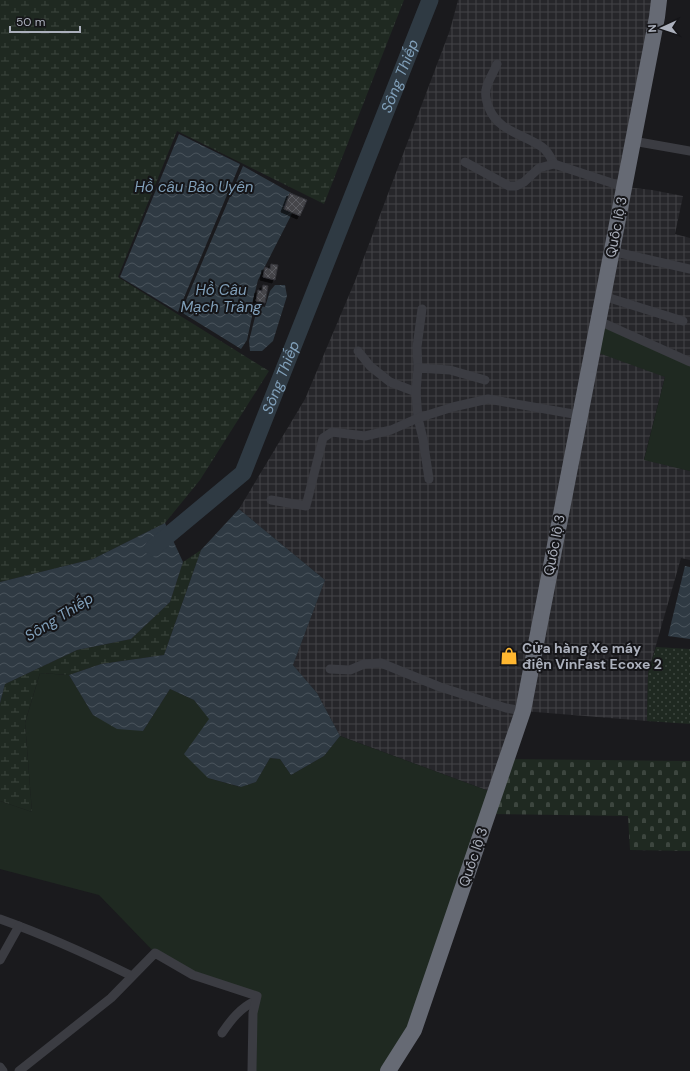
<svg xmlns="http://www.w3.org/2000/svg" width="690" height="1071" viewBox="0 0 690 1071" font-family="'DM Sans',sans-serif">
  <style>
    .industrial { fill: url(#industrial-grid) }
    .grass { fill: url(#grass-dots) }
    .wetland { fill: url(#wetland-marsh) }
    .cemetery { fill: url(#cemetery-stones) }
    .garden { fill: #1f2921 }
    .water { fill: url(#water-waves) }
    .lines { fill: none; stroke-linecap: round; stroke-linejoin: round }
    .river { stroke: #2f3a43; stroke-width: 17 }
    .building { fill: url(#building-cross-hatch); stroke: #343439; filter: url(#shadow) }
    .street { stroke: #3b3c42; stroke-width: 9 }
    .highway { stroke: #666a74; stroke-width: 16 }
    .labels { text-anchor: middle; stroke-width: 4; stroke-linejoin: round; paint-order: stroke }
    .street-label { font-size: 14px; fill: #acb1bd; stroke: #151518 }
    .poi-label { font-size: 14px; font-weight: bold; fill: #acb1bd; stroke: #151518; text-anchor: start }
    .water-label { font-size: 15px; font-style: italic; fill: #81a0ba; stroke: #151518 }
  </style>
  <defs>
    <pattern id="industrial-grid" width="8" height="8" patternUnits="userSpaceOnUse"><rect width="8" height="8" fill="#26262a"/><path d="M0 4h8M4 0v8" fill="none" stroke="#434347"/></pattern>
    <pattern id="grass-dots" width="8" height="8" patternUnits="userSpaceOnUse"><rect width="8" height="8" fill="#1f2921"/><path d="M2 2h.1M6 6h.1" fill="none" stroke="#3d463f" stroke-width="1.8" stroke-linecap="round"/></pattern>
    <pattern id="wetland-marsh" width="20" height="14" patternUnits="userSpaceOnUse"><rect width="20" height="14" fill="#1f2921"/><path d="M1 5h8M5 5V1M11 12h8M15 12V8" fill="none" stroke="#3d463f"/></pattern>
    <pattern id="cemetery-stones" width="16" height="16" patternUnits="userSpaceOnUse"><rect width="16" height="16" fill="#1f2921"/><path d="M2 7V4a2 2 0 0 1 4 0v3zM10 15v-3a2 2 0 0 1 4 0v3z" fill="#3d463f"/></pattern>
    <pattern id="water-waves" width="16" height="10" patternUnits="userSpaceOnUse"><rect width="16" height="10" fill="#2f3a43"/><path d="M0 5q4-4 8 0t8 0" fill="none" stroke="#4a545c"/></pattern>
    <pattern id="building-cross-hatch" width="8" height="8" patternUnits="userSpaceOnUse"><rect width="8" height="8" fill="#44454a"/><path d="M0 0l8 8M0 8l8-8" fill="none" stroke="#5c5d62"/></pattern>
    <filter id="shadow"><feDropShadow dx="-3" dy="3" stdDeviation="0" flood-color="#0009"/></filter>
  </defs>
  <rect width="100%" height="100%" fill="#1a1a1d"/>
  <polygon class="industrial" points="458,0 659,0 625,187 652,190 683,196 675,234 690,238 690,364 665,377 644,459 690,471 690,560 681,558 648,673 647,721 523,711 494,793 340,736 317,693 293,665 325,580 239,509 305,399 355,281 450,30"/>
  <polygon class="grass" points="656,647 690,649 690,724 647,721 648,673"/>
  <g class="wetland">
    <polygon points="0,0 404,0 324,204 177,131 118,277 269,371 200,480 165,523 93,559 0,582"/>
    <polygon points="201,550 164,655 101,664 69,675 40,673 25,723 32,812 0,801 0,703 5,684 77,650 131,639 170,602 183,562"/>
  </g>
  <polygon class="cemetery" points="506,759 690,761 690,851 630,850 628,816 487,814"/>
  <g class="garden">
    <polygon points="599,321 690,364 690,471 644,460 665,377 593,351"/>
    <polygon points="40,673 69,675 93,715 143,731 170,689 194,700 210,719 208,778 240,787 256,782 270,758 280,759 291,775 324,756 340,736 494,793 414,1030 389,1071 256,1071 257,996 193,975 155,953 99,895 0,869 0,801 32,812 25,723"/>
  </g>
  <g class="water">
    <polygon points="179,134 240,164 178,312 120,277"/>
    <polygon points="243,166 300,198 258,280 252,304 253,312 247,340 241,349 181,312"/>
    <polygon points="275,285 285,285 287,296 273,341 262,351 250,351 249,341 258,305 265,307 270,291"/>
    <polygon points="239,509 325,580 293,665 317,693 340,736 324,756 291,775 280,759 270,758 256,782 241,787 208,778 184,754 209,719 194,700 170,689 143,731 117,729 93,715 69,675 101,664 164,655 201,550"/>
    <polygon points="165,523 183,562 170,602 131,639 77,650 5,684 0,703 0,582 93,559"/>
    <polygon points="685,566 690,567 690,639 668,636"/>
  </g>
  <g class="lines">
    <path class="river" id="s1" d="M153,548L243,473L430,0"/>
  </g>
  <g class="building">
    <polygon points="290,193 307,200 300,216 284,209"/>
    <polygon points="271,264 278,265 275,280 263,277 265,267 270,269"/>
    <polygon points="263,285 268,286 265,303 256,301 258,290 262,291"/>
  </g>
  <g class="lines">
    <g class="street">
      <path d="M497,64C494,72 487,82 486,90C485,95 487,103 489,108C498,131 523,134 542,147C548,151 551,158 554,164"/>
      <polyline points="633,141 690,151"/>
      <polyline points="465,162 509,186 516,186 524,182 539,168 554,164 624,187"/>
      <polyline points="611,251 690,269"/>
      <polyline points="603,296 683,321"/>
      <polyline points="599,321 690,362"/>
      <polyline points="358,351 370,366 390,382 416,392"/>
      <polyline points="418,368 417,347 422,309"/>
      <polyline points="429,479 423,439 418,418 416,392 418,368 450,370 485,380"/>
      <polyline points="271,500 306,506 323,438 332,432 365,436 391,430 418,418 453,407 488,399 579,415"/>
      <polyline points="330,669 350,670 364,664 381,663 440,687 506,708 523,711"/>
      <path d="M0,919C45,935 89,955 132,976"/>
      <polyline points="0,960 19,926"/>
      <path d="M222,1033C231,1020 240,1008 255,1001"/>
      <polyline points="0,1067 3,1071"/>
      <polyline points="19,1071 111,998 155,953 193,975 257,996 253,1013 252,1071"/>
    </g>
    <polyline class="highway" points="388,1071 414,1030 523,711 657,17 659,0"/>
  </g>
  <defs>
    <g id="shop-bare" transform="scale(1.38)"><path d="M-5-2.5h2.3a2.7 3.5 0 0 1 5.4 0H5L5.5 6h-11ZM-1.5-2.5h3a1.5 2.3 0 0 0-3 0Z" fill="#ffb730" stroke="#151518" stroke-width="2.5" paint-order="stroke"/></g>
  </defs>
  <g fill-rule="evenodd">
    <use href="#shop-bare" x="509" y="656"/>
  </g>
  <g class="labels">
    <g class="street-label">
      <text transform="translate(616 227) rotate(-79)" y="5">Quốc lộ 3</text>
      <text transform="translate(554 545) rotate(-79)" y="5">Quốc lộ 3</text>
      <text transform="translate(473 857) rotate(-71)" y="5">Quốc lộ 3</text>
    </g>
    <g class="poi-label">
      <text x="522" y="653">Cửa hàng Xe máy<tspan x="522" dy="16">điện VinFast Ecoxe 2</tspan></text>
    </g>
    <g class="water-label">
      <text dy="5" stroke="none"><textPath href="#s1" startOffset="544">Sông Thiếp</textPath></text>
      <text x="194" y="192">Hồ câu Bảo Uyên</text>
      <text x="221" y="295">Hồ Câu<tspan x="221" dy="17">Mạch Tràng</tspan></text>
      <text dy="5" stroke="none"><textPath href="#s1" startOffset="220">Sông Thiếp</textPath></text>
      <text transform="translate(59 617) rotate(-32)" y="5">Sông Thiếp</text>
    </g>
  </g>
  <g transform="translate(662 28) rotate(267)" stroke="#151518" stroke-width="3" paint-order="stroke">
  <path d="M0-3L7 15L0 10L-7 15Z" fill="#acb1bd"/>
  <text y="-6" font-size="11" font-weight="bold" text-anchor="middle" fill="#acb1bd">N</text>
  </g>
  <path d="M10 26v6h70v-6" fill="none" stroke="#acb1bd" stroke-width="2"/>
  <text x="16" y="26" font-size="12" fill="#acb1bd" stroke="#151518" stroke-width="3" paint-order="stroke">50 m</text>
</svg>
